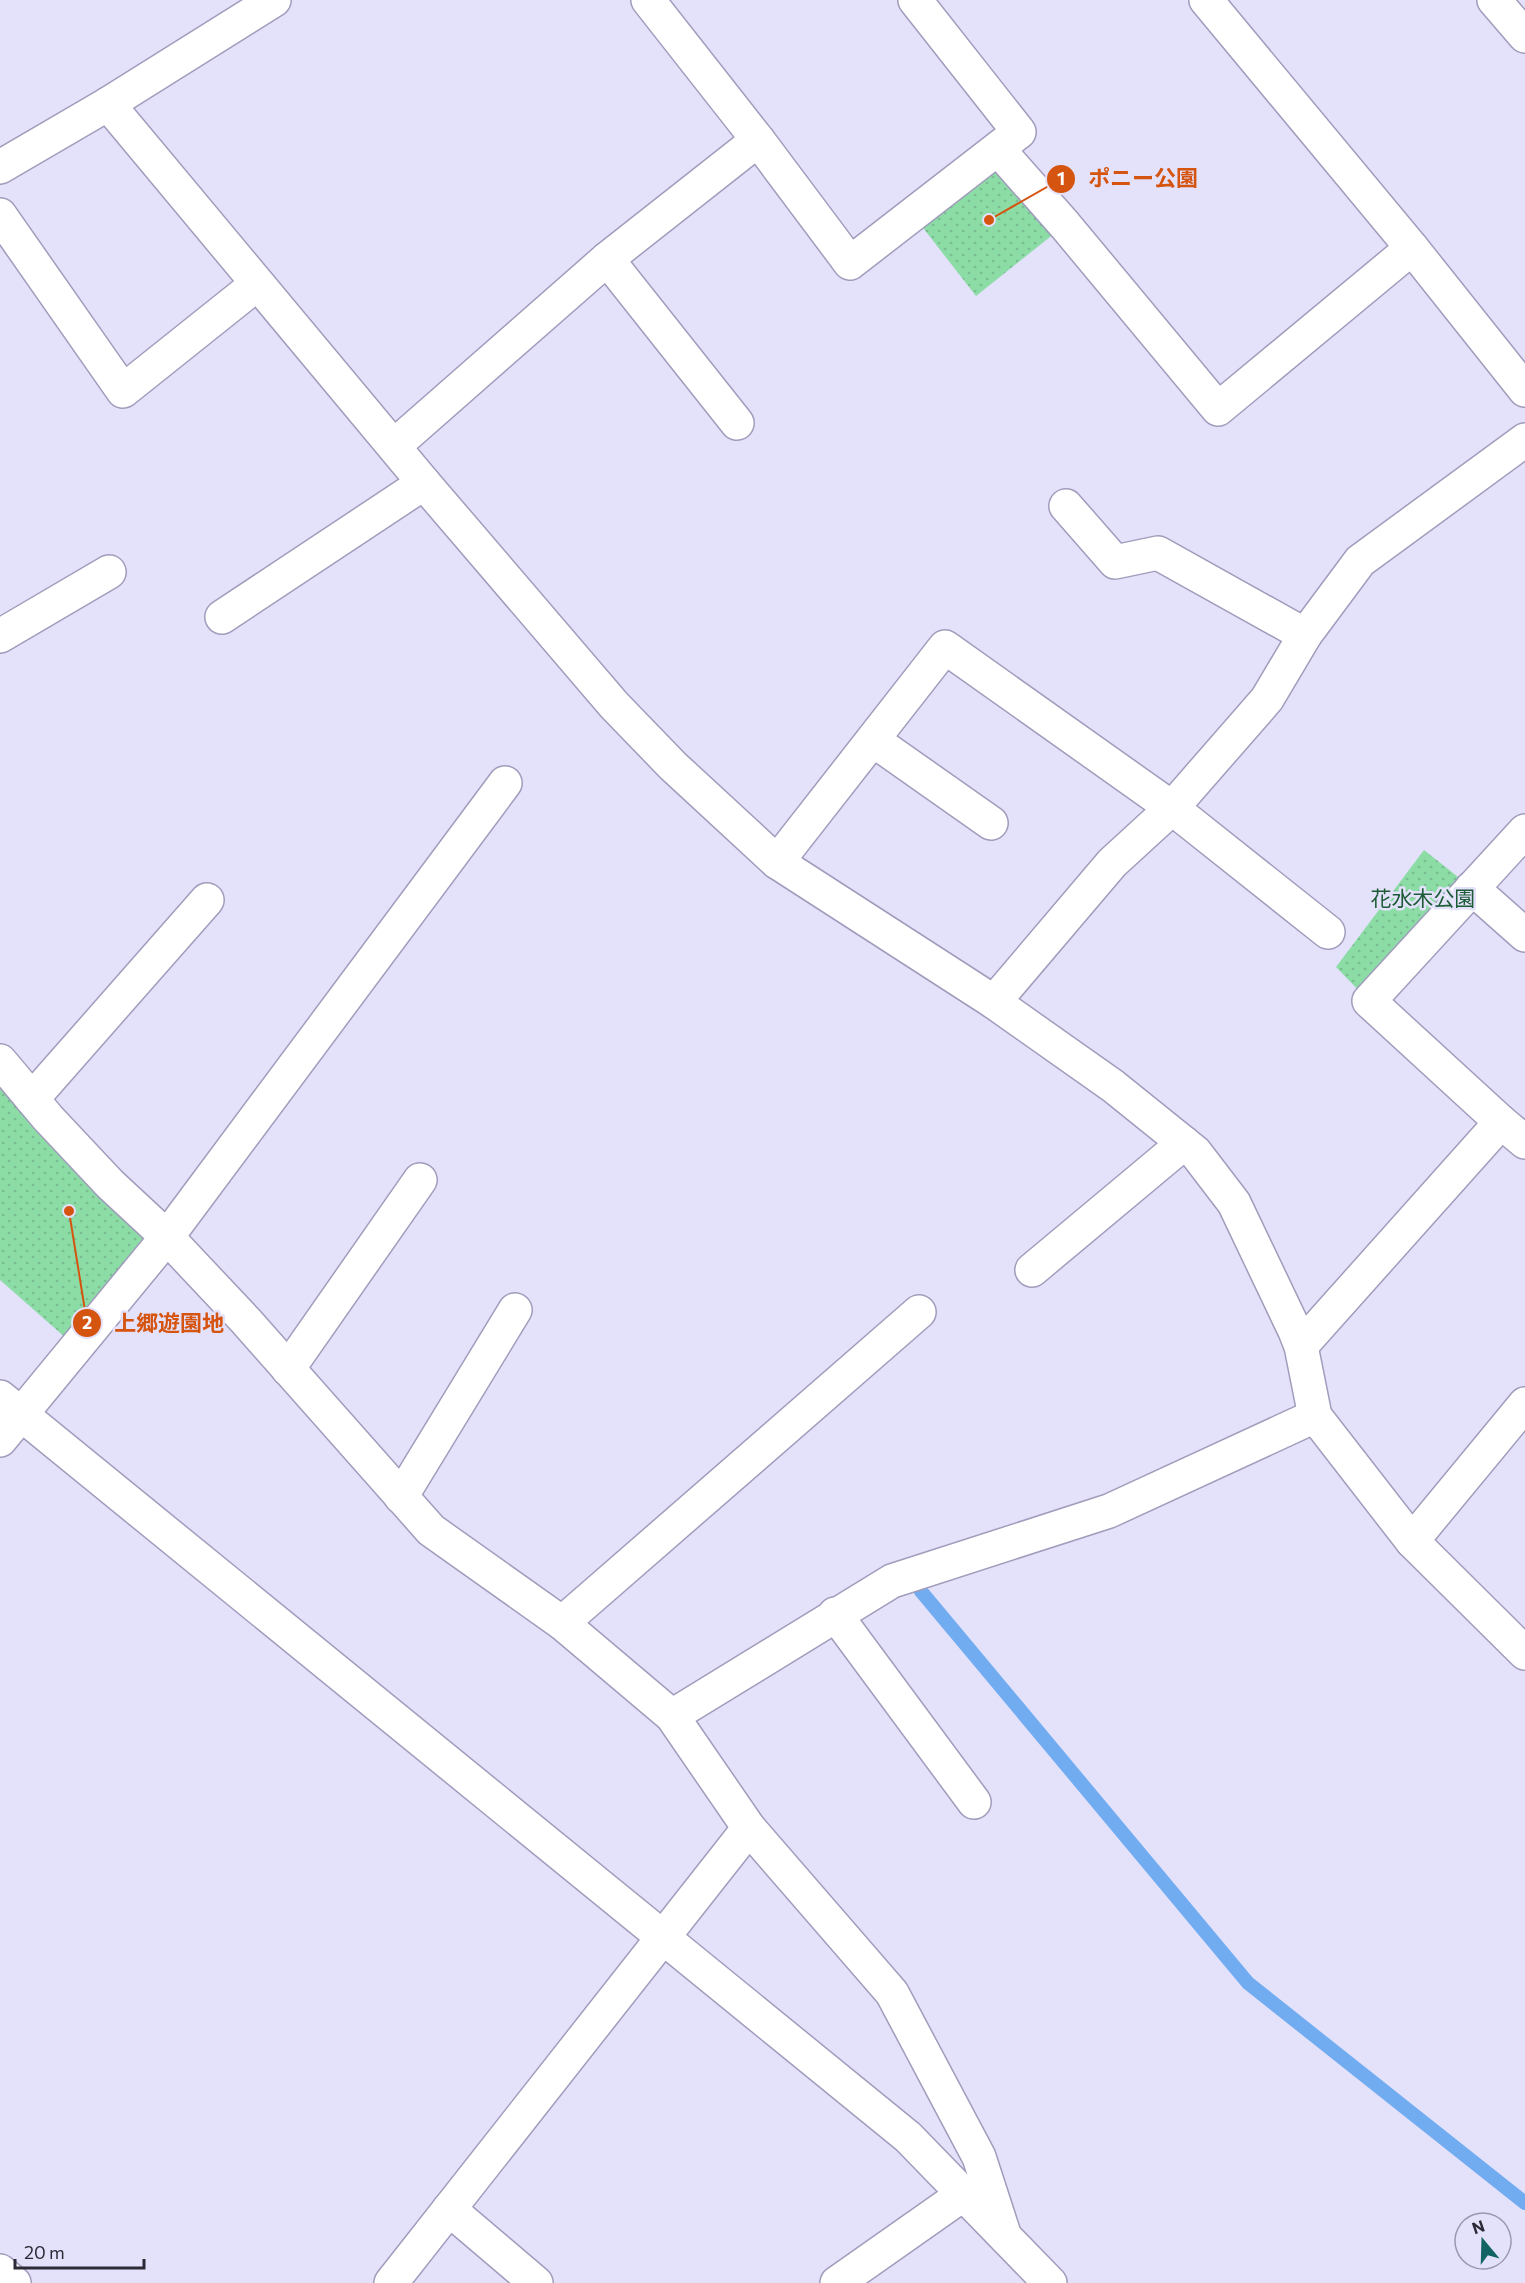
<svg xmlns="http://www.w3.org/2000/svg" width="1525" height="2283" viewBox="0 0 1525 2283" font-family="Commissioner,'Noto Sans JP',sans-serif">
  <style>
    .grass { fill: url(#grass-dots) }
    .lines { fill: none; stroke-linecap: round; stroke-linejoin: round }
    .stream { stroke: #71acf1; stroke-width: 14 }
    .minor-casing { stroke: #a19cbb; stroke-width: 36 }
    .minor { stroke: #fff; stroke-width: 33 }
    .labels { text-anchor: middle; stroke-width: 5; stroke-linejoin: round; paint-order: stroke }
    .park-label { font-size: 21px; fill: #1c5b36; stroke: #e4e1fb }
    .leader { fill: none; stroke: #d55410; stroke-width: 2 }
    .callout-dot { fill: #d55410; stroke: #e4e1fb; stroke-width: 2 }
    .mark-label { font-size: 18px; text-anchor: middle; font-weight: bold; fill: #fff }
    .callout-label { font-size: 22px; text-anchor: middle; font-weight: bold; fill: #d55410; stroke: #e4e1fb; stroke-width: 5; stroke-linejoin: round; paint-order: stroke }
  </style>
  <defs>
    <pattern id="grass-dots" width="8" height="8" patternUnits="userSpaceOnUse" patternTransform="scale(1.5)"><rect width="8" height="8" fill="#8cdca6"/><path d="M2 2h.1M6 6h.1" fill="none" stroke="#79bd90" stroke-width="1.8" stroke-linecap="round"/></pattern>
  </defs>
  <rect width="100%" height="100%" fill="#e4e1fb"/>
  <g class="grass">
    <polygon points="999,144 1065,225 976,296 913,215"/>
    <polygon points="1424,850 1472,888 1369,1001 1336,967"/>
    <polygon points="0,1057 167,1237 75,1346 0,1280"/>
  </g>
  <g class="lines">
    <polyline class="stream" points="920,1590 1248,1983 1525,2203"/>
    <g class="minor-casing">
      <g id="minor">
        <polyline points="648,0 758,140 850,263 1019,132 915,0"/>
        <polyline points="1206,0 1412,248 1525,390"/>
        <polyline points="1494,0 1525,36"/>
        <polyline points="108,104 424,483 614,705 673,766 777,862 994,1002 1113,1086 1195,1152 1234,1203 1295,1331 1301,1346 1315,1416 1412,1541 1525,1653"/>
        <polyline points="998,149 1065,225 1218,409 1412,248"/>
        <polyline points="0,167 108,104 274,0"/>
        <polyline points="0,215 123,391 257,284"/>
        <polyline points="607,259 737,423"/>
        <polyline points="394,446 607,259 758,140"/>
        <polyline points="1066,506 1115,562 1158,553 1305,635"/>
        <polyline points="222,617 424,483"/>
        <polyline points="0,636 109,572"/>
        <polyline points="873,740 991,823"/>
        <polyline points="777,862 945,647 1172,808 1328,932"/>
        <polyline points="1472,888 1525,935"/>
        <polyline points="994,1002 1112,863 1172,808 1267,699 1305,635 1360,561 1525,440"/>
        <polyline points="0,1061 48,1118 110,1184 167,1237 246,1321 431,1530 562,1623 672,1716 749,1828 892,1993 979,2157 1004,2234"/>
        <polyline points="32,1099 207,900"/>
        <polyline points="1501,1122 1525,1142"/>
        <polyline points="1032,1270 1184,1143"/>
        <polyline points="1301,1346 1501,1122 1369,1001 1525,831"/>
        <polyline points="288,1369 420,1180"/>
        <polyline points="0,1397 908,2137 1050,2283"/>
        <polyline points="0,1440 167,1237 505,783"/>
        <polyline points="401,1497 515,1310"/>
        <polyline points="1412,1541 1525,1404"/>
        <polyline points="835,1614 974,1802"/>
        <polyline points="562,1623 919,1312"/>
        <polyline points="672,1716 892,1581 1109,1511 1315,1416"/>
        <polyline points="449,2209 536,2283"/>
        <polyline points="0,2271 14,2283"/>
        <polyline points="391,2283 749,1828"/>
        <polyline points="837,2283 965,2193"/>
      </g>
    </g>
    <use href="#minor" class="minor"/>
  </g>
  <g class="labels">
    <g class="park-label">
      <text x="1423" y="906">花水木公園</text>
    </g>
  </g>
  <path class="leader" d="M989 220L1061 179M69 1211L87 1323"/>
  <g class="callout-dot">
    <circle cx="989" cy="220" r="6"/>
    <circle cx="69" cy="1211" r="6"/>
    <circle cx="1061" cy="179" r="15"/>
    <circle cx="87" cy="1323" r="15"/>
  </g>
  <g class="mark-label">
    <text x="1061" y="185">1</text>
    <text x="87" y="1329">2</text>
  </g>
  <g class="callout-label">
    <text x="1143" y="186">ポニー公園</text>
    <text x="169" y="1331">上郷遊園地</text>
  </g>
  <g transform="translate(1483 2241) rotate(341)"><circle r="28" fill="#e4e1fb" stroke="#9a98ac" stroke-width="1.5"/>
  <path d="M0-4.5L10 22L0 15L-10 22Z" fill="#126363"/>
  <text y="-9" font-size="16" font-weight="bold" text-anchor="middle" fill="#2c2a36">N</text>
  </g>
  <path d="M15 2259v9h129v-9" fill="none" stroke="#2c2a36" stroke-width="3"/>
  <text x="24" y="2259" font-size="18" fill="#2c2a36" stroke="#e4e1fb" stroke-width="4.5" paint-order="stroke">20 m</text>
</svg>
